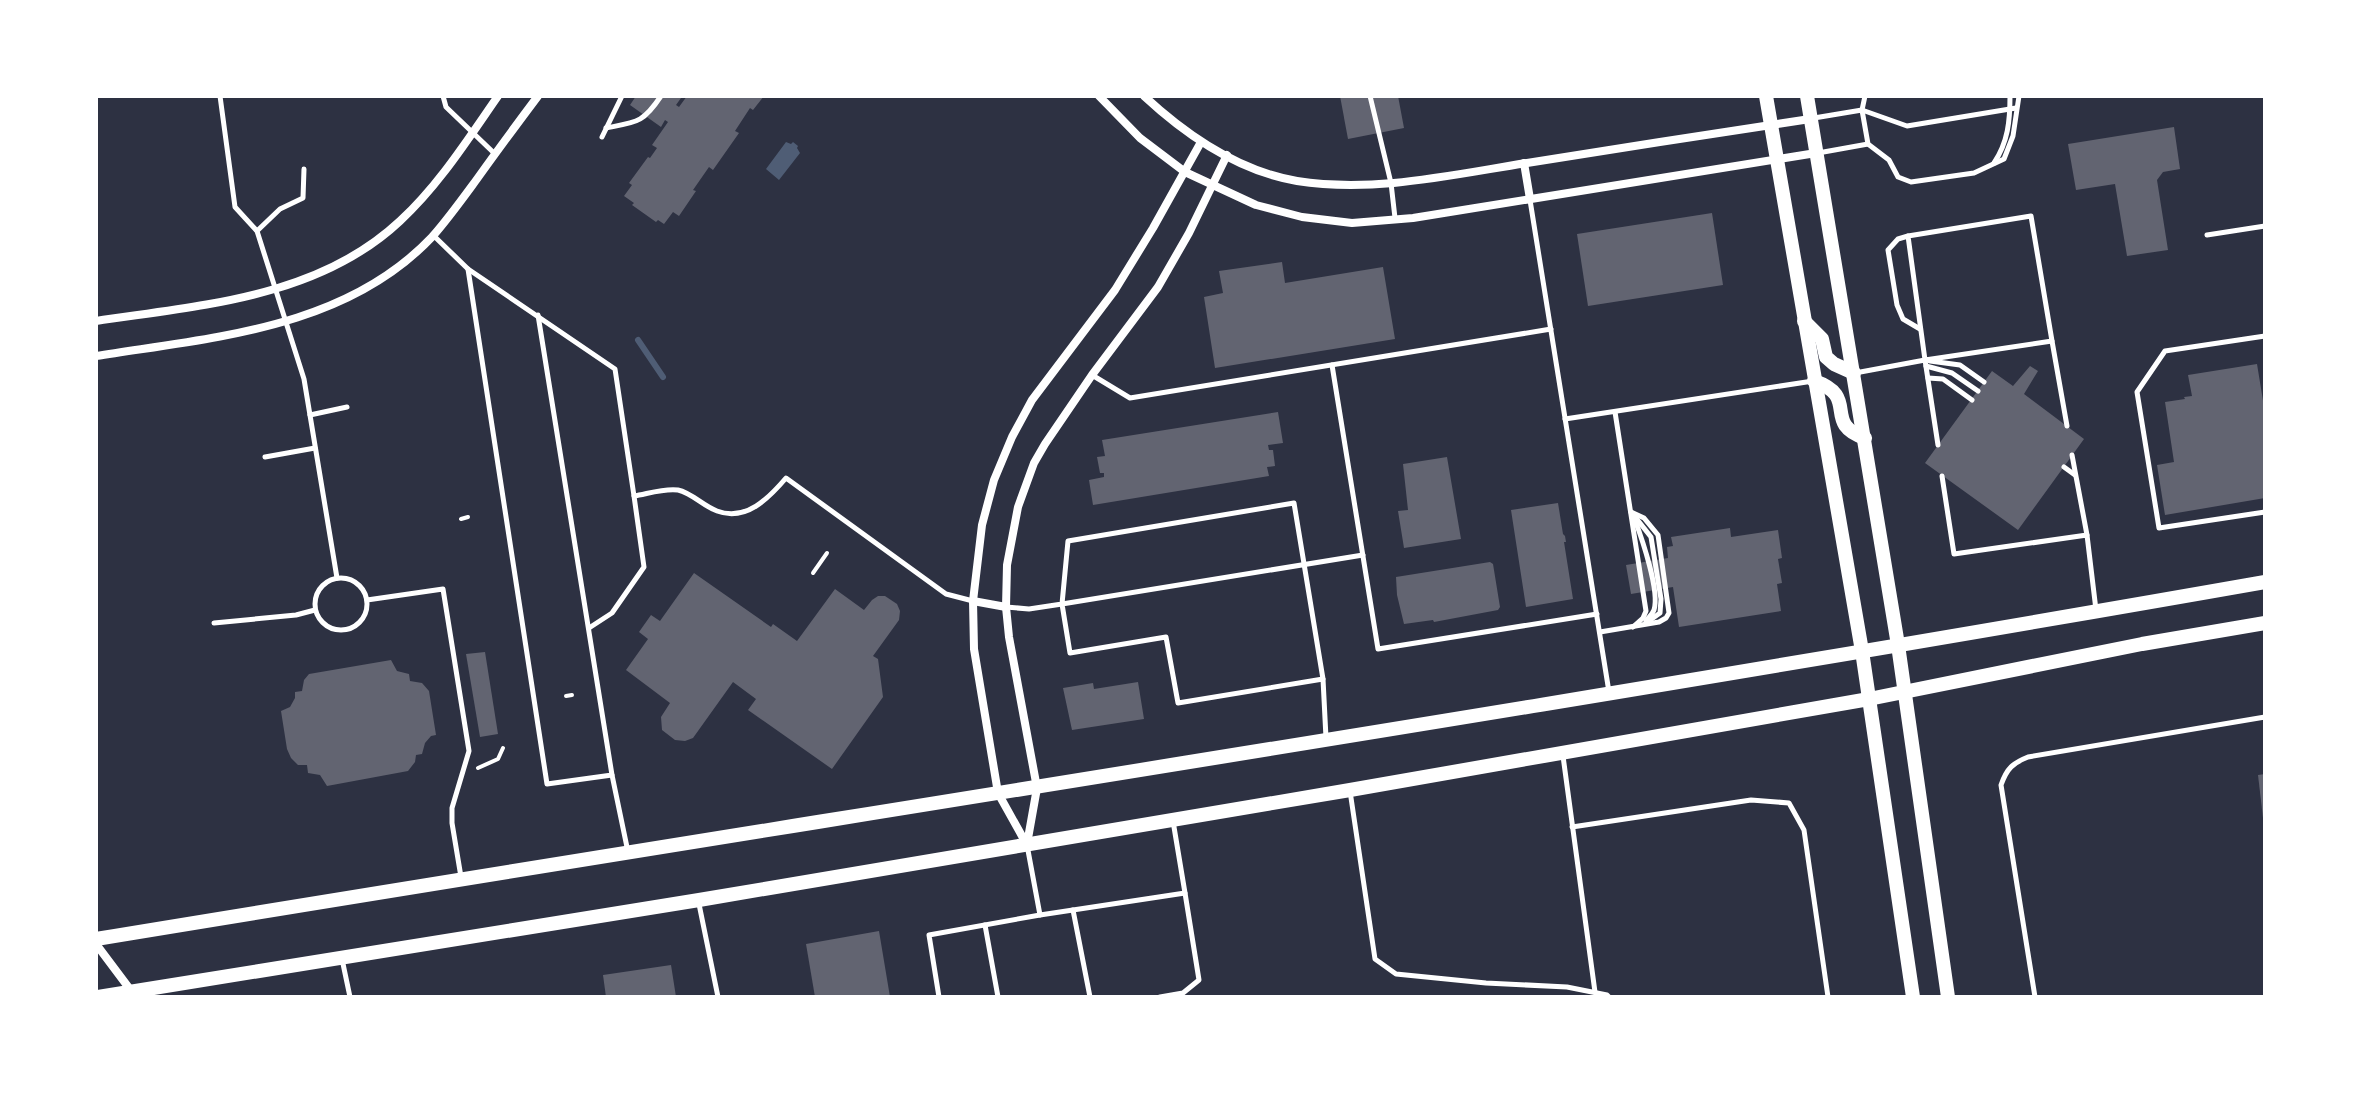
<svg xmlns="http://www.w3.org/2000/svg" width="2361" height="1093" viewBox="0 0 2361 1093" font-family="'Roboto Condensed',sans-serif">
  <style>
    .water { fill: #4f5d75 }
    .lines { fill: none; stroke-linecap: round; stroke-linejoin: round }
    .stream { stroke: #4f5d75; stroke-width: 6 }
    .building { fill: #626471 }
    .path { stroke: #fff; stroke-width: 4 }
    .service { stroke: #fff; stroke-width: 5 }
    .minor { stroke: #fff; stroke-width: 8 }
    .secondary { stroke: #fff; stroke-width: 14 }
  </style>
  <rect width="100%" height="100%" fill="#2d3142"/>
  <polygon class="water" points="786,142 791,144 793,142 798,146 797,148 800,153 779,180 766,169"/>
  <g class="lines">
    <polyline class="stream" points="638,340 663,377"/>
  </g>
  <g class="building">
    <polygon points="636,96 678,96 681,98 676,105 679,107 687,96 764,96 753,110 750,108 735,131 739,133 713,170 709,167 693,190 696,191 679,216 673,212 664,224 658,220 656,222 632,205 634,203 624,196 632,185 629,183 648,157 650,158 657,148 652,145 668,122 665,120 661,127 630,105"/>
    <polygon points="1340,96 1398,96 1404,128 1348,139"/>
    <polygon points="2174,127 2180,169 2163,172 2157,180 2168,250 2127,256 2115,184 2076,190 2068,144"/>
    <polygon points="1712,213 1723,285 1588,306 1577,234"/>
    <polygon points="1282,262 1285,283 1383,267 1395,339 1215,368 1204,297 1223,293 1219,271"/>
    <polygon points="2257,364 2265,413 2265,498 2165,515 2157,465 2174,462 2165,402 2185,399 2184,397 2192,396 2188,375"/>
    <polygon points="2030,366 2038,371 2024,394 2084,439 2018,530 1925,463 1992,371 2013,386"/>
    <polygon points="1278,412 1283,443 1268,445 1269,450 1273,450 1275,466 1267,467 1269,476 1093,505 1089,480 1104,477 1104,473 1100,473 1097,457 1105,456 1102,440"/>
    <polygon points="1447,457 1461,539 1404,548 1398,511 1408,510 1403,464"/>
    <polygon points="1558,503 1563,534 1565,536 1566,542 1564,542 1573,599 1526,607 1511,510"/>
    <polygon points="1730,528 1731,537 1778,530 1782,558 1778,559 1782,583 1777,584 1781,611 1679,627 1673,587 1631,594 1626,565 1668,558 1667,547 1673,546 1671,537"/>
    <polygon points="1490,562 1493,564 1500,607 1498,610 1434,622 1433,620 1404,624 1397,595 1396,577"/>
    <polygon points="694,573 771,627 773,624 797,641 835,589 864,610 872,600 878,596 885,596 897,604 900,611 899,620 873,656 878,659 883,697 832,769 748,710 756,699 733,682 693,738 685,741 675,740 662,730 661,717 670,703 626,670 648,639 639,632 651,615 660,621"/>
    <polygon points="485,652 498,734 480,737 466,654"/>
    <polygon points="391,660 397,671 409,674 410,681 422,683 429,691 436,735 431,736 425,743 422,754 416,755 415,762 408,771 327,786 320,775 308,773 307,765 298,765 291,758 287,749 281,711 290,707 295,698 295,692 302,691 304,680 309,674"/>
    <polygon points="1138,682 1144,719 1072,730 1063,688 1093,683 1094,689"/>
    <polygon points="2265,774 2265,818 2263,818 2258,775"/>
    <polygon points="879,931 890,997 815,997 806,944"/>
    <polygon points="671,965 676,997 606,997 603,975"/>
  </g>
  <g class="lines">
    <g class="path">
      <polyline points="461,519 468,517"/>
      <polyline points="813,573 827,553"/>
      <polyline points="566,696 572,695"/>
      <polyline points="478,768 498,759 503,748"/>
    </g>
    <g class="service">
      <polyline points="220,96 235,207 257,231 304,379 337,578"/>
      <polyline points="443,96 446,107 495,154"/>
      <polyline points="1370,96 1391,183 1395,218"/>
      <polyline points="1865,96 1862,110 1868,144 1889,160 1898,177 1911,182 1974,173 2004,159 2013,136 2019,96"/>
      <polyline points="1814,118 1862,110 1907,126 2016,108"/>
      <path d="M606,128C637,122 643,123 661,96"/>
      <polyline points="602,137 622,96"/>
      <polyline points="1818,153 1868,144"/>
      <path d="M1994,163C2008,142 2010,121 2010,96"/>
      <polyline points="1530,200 1609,692"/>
      <polyline points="257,231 280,209 303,198 304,169"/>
      <polyline points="2207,235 2265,226"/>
      <path d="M434,236L468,269L615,369L634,496C647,494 664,488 678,490C692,493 703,506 717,511C746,522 769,498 786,478L946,594L973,601"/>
      <polyline points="1908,236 1898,239 1888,250 1897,305 1903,319 1920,329"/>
      <polyline points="468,269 547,784 612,775 538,315"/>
      <polyline points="2265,336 2165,351 2137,392 2159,528 2265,512"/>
      <polyline points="2052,341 2067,426"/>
      <polyline points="1925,360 1938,445"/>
      <polyline points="1930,361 1960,365 1984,382"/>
      <polyline points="1332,365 1378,649 1597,614"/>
      <polyline points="1926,366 1952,373 1978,391"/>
      <polyline points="1855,373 1925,360 1908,236 2031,216 2052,341 1925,360"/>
      <polyline points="1092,375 1130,398 1551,329"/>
      <polyline points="1928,378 1943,379 1972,400"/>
      <polyline points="1615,412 1646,611 1643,618 1633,627"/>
      <polyline points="310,415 347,407"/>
      <polyline points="1565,419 1813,381"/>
      <polyline points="2072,455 2087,535"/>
      <polyline points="265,457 315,448"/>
      <polyline points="2064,467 2075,475"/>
      <polyline points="1942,476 1954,554 2087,535 2096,610"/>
      <polyline points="1632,513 1651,537 1661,599 1660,613 1646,623"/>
      <path d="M1635,520C1642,539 1660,591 1654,610C1652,615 1649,617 1646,621"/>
      <circle cx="341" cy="604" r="26"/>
      <polyline points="367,600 443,589 469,751 452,808 452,823 461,877"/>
      <polyline points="1006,607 1029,609 1062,604 1068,541 1294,503 1323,679 1326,738"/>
      <polyline points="214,623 296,615 315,610"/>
      <polyline points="589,628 612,613 644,567 634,496"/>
      <polyline points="1600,632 1659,622 1666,618 1669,613 1658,535 1644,518 1631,512"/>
      <polyline points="1323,679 1178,703 1166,637 1070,653 1062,604 1363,555"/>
      <polyline points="1563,756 1595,992"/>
      <polyline points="612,775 628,852"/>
      <polyline points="1350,791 1375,959 1396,974 1486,983 1567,987 1607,995 1609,997"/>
      <polyline points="1572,827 1751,800 1789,803 1804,830 1828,997"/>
      <polyline points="1027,845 1040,915 1185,893 1173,821"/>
      <polyline points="699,904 718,997"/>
      <polyline points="1073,910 1090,997"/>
      <polyline points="985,925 998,997"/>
      <polyline points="342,959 350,997"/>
      <polyline points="939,997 929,935 1040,915"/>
      <polyline points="1160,997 1183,993 1199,980 1185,893"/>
      <path d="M2035,997L2001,785C2007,768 2013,763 2028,757L2265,717"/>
    </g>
    <g class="minor">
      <polyline points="1099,96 1140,138 1185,172 1256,205 1302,217 1352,223 1413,218 1816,153"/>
      <path d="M1144,96C1186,135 1238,171 1297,181C1374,193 1451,175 1527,163C1621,148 1716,133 1810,119"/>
      <polyline points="1524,163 1530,199"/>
      <path d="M96,321C201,305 318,298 400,221C439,185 468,139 498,96"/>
      <path d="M96,356C214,337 345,329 432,237C448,219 463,198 477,179C497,151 517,124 538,96"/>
      <polyline points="973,601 1006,607"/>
      <polyline points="1027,844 1037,788 1009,637 1006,607 1007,565 1018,507 1034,463 1045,444 1092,375 1158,287 1189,233 1227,155"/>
      <polyline points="1027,845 998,793 974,649 973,601 982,525 994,480 1012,437 1032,400 1115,290 1153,228 1201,142"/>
      <polyline points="96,944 132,992"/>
    </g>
    <g class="secondary">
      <polyline points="1766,96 1862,651 1913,997"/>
      <polyline points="1807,96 1898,645 1948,997"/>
      <polyline points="1804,321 1822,339 1826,357 1834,364 1854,373"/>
      <path d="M1814,381C1861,397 1821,423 1865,438"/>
      <path d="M96,939C819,820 1543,709 2265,582"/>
      <polyline points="98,997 699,900 1350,790 1869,699 2142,644 2265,623"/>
    </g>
  </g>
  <rect width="2361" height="1093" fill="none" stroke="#ffffff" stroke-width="196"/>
</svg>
